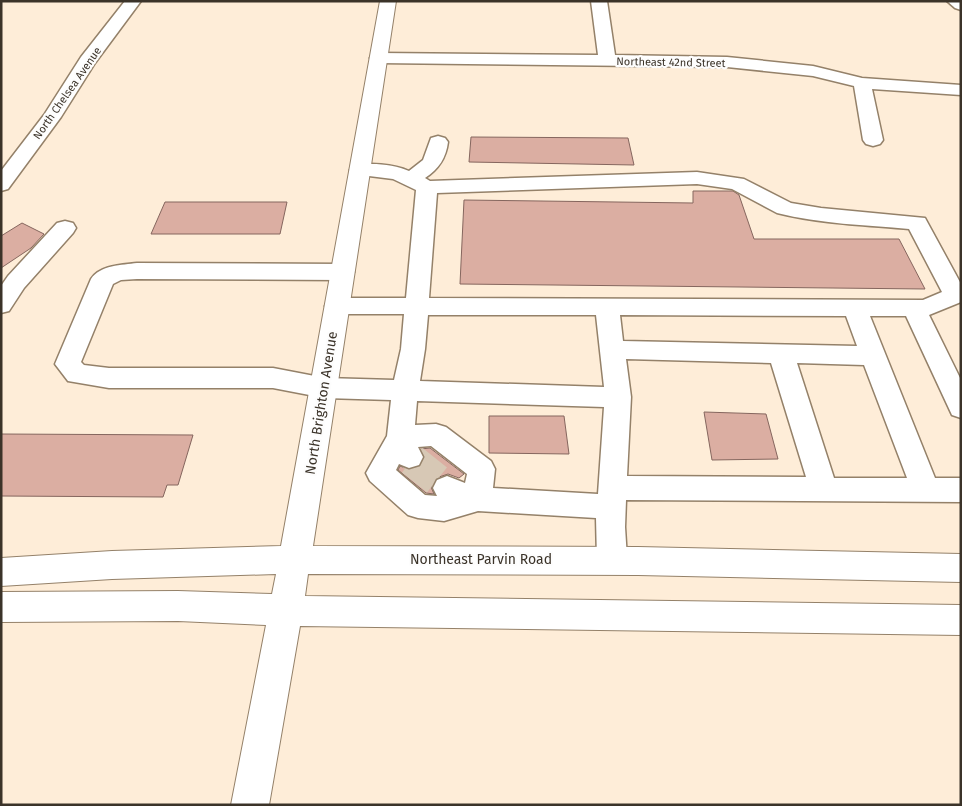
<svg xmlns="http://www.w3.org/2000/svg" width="962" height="806" viewBox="0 0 962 806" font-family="'Fira Sans',sans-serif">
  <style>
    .building { fill: #dbaea2; stroke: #85665e }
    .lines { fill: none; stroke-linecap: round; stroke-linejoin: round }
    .minor-tunnel-far1 { stroke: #d7c8b5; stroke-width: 24; stroke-dasharray: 24 12; stroke-linecap: butt }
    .minor-tunnel { stroke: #d7c8b5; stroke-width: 32; stroke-dasharray: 32 16; stroke-linecap: butt }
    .minor-casing { stroke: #948169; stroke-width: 3 }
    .major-casing { stroke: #948169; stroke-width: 2 }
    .minor { fill: #fff; fill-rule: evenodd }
    .major { fill: #fff; fill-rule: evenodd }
    .labels { text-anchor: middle; stroke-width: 4.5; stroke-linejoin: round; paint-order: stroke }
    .far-street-label { font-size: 11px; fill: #3b3329; stroke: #fdfdfd }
    .street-label { font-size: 14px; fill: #3b3329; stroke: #fdfdfd }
  </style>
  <rect width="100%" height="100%" fill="#feedd8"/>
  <g class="building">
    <polygon points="471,137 628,138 634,165 469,162"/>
    <polygon points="693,191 733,191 739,195 754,239 899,239 925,289 460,284 464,200 693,203"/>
    <polygon points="165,202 287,202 280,234 151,234"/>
    <polygon points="22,223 44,234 31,248 1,268 1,236"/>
    <polygon points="704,412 766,414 778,459 712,460"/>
    <polygon points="489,416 564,416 569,454 489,453"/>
    <polygon points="1,434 193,435 178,485 167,485 163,497 1,496"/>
    <polygon points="430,448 464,474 459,478 448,474 436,478 431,487 434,494 426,493 398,470 400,466 410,470 420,467 425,458 421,449"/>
  </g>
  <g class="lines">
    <polyline class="minor-tunnel-far1" points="409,457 414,461"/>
    <polyline class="minor-tunnel" points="412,460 447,488"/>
    <g class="minor-casing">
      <g id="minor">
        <polygon points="125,1 141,1 95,63 61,117 8,189 1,191 1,171 44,115 81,57"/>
        <polygon points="591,1 607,1 615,55 727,57 813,66 862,78 961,85 961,95 872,89 883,140 880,144 873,146 866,144 863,140 854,86 813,76 727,67 379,63 373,62 370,58 373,54 379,53 598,55"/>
        <polygon points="947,1 961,1 961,10 955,8"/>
        <path d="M438,136L445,138L448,142C446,158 439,169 425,178L430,181L697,172L744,179L791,203L821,208L925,218L961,284V302L929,315L961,380V418L952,415L906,316H870L935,478H961V502L626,500L625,527L627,559L623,568L612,572L601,568L597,559L596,518L478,511L444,521L418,518L408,515L370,481L366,473L387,436L391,400L325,398L273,388H109L68,381L55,364L91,279C100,265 122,265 137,263L343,264L351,267L354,272L351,277L343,280L137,279L121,280L113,284L81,362L84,365L109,368H273L325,378L394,380L401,349L404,314H337L329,312L325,306L329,300L337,298H406L416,190L393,179L353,174L350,170L353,166C368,162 394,164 409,171L423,160L431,138ZM697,184L732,189L777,213C821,224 865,225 909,229L942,292L923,300L429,298L437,193ZM428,315H596L604,387L420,381L425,349ZM620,315L846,316L857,346L623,341ZM626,359L771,363L806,477L627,476L631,397ZM797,363L864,365L907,478H834ZM417,401L604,407L598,494L493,488L495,469L491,461L446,427L436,424L415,425ZM431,446L467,474L465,483L447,476L437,480L433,488L437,496L425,495L396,470L399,464L409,468L419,465L423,457L418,447Z"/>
        <polygon points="65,221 73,223 76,228 73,233 24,288 9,311 1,313 1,286 8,276 57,223"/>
      </g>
    </g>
    <g class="major-casing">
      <polygon id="major" points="380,1 396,1 313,546 638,547 961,554 961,582 638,575 308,574 305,596 961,605 961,635 300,626 269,805 231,805 266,625 178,621 1,622 1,592 178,591 272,594 276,574 112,579 1,586 1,558 112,551 281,546"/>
    </g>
    <use href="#minor" class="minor"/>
    <use href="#major" class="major"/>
  </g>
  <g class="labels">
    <g class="far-street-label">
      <text transform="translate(671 62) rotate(1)" y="4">Northeast 42nd Street</text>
      <text transform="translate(67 93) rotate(-55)" y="4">North Chelsea Avenue</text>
    </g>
    <g class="street-label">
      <text transform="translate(321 403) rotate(-81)" y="5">North Brighton Avenue</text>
      <text x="481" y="564">Northeast Parvin Road</text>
    </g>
  </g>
  <rect width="962" height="806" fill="none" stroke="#3b3329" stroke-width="5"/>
</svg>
